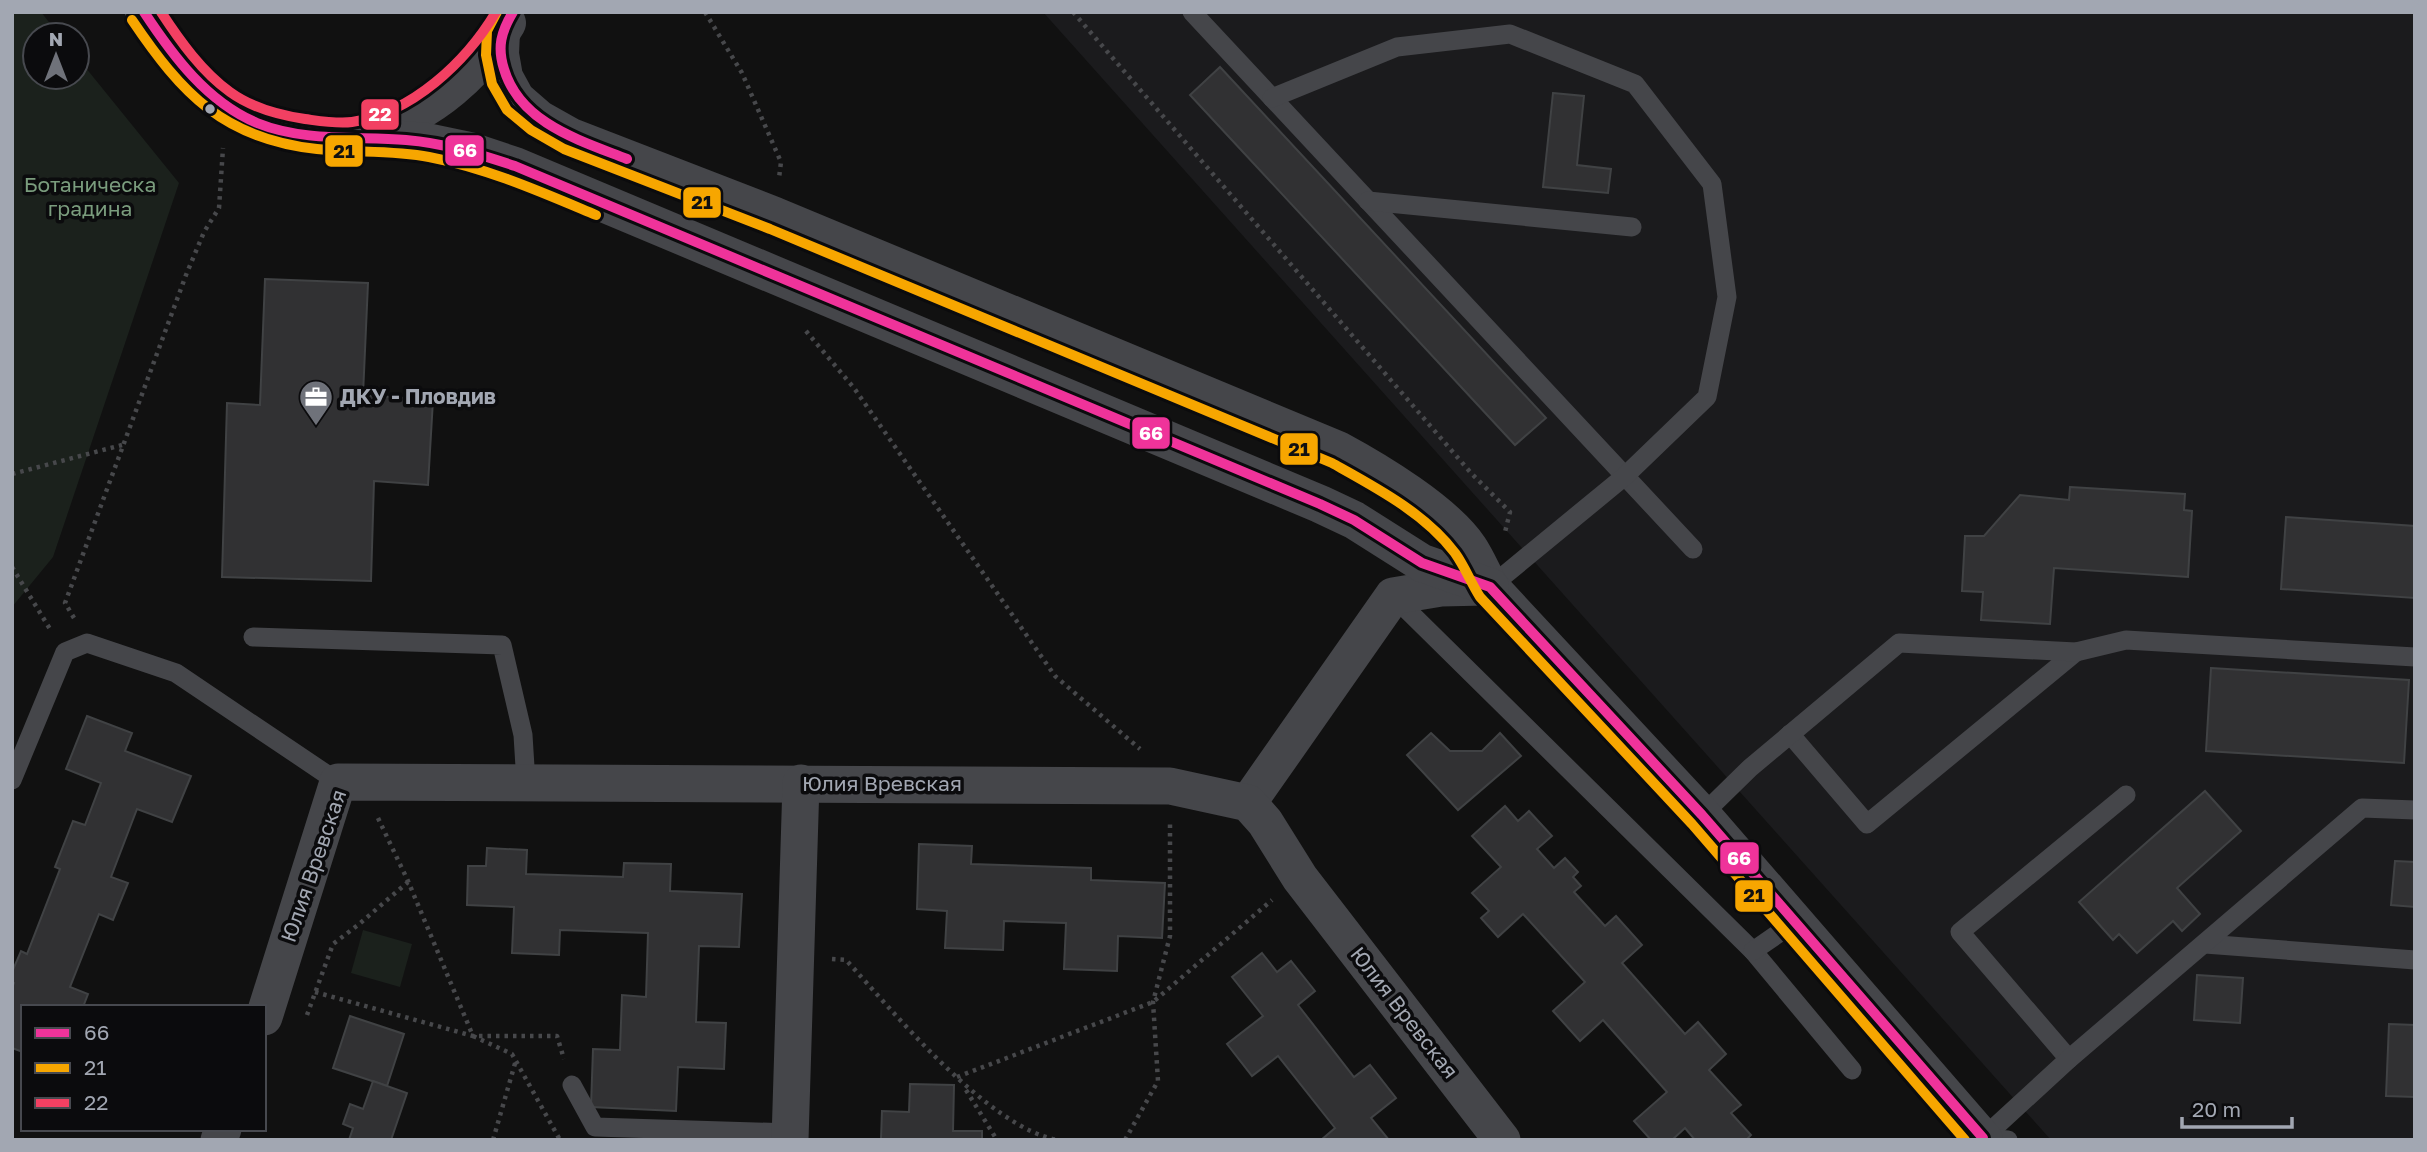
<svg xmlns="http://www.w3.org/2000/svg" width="2427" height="1152" viewBox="0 0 2427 1152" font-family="'Golos Text',sans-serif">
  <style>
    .built { fill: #1b1b1d }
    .green { fill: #1b211c }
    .building { fill: #313133; stroke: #404244; stroke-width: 2 }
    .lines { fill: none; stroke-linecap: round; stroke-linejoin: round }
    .path { stroke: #47484b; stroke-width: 4.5; stroke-dasharray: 3.5 5; stroke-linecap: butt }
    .service { stroke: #45464a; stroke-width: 19 }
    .minor { stroke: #45464a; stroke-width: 37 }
    .tertiary { stroke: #45464a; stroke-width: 38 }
    .bus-1-casing { stroke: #0b0b0d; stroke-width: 16 }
    .bus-2-casing { stroke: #0b0b0d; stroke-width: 16 }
    .bus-3-casing { stroke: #0b0b0d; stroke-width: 16 }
    .bus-1 { stroke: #ef339a; stroke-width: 10 }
    .bus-2 { stroke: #f7a600; stroke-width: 10 }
    .bus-3 { stroke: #f24062; stroke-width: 10 }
    .bus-dot { fill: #a2a7b2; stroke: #0b0b0d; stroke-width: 2.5 }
    .labels { text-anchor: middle; stroke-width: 7; stroke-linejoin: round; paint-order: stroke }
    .park-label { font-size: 21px; fill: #7a9c7d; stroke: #0b0b0d }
    .poi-label { font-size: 21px; font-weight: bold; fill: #a2a7b2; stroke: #0b0b0d; text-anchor: start }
    .street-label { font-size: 21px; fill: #a2a7b2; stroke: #0b0b0d }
    .line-badge { stroke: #0b0b0d; stroke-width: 2.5 }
    .badge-label { font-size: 19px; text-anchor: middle; font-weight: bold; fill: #fff }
    .pale-badge-label { font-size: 19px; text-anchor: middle; font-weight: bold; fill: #111 }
  </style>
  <rect width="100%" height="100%" fill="#111"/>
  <polygon class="built" points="1043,12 2415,12 2415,1140 2051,1140"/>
  <g class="green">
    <polygon points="12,12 41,12 59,35 35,35 35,77 77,77 77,57 179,183 53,557 12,607"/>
    <polygon points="363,930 412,944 400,987 351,973"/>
  </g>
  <g class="building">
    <polygon points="1220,67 1546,418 1515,445 1190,95"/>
    <polygon points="1553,93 1584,96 1577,165 1611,169 1608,193 1543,187"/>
    <polygon points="265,279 368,283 363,395 433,400 428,485 374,481 371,581 222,577 227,403 260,405"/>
    <polygon points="2070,487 2185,494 2184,510 2192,511 2188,577 2054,568 2050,624 1981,620 1983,592 1962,591 1965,536 1984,536 2020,495 2069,500"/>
    <polygon points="2286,517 2415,526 2415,598 2281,589"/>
    <polygon points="2211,668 2409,680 2404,763 2206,751"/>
    <polygon points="87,716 132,733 125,751 191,776 172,822 137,809 111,877 128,883 113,920 99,914 70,987 88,994 83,1007 23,1007 23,1052 12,1048 12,988 14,983 12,982 12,972 21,951 27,954 60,869 55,867 73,821 85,825 101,783 66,769"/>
    <polygon points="1431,733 1450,751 1482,751 1500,733 1521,756 1458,810 1407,755"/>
    <polygon points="2205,791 2241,831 2177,888 2200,914 2182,931 2173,921 2137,953 2119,934 2113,940 2079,902"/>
    <polygon points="1505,806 1518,821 1529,811 1552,836 1537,849 1554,868 1565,858 1578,872 1573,877 1581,886 1574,892 1605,926 1616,916 1642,945 1622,963 1685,1034 1698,1022 1726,1054 1709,1070 1741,1105 1731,1113 1751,1135 1746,1140 1695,1140 1685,1128 1672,1140 1651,1140 1634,1121 1667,1092 1603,1020 1580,1041 1553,1011 1585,982 1523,914 1498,937 1481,918 1489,911 1472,893 1501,867 1472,836"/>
    <polygon points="919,844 972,846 971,864 1091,868 1091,880 1165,883 1162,938 1118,936 1117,971 1064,969 1066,923 1004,921 1003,950 945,948 947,911 917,909"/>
    <polygon points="487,848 527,850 526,874 623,877 624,863 671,864 670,891 742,894 739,947 699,946 696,1022 726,1023 724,1069 678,1067 676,1111 591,1107 593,1049 620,1050 622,995 646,997 648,933 560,930 559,955 512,953 514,907 467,905 468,866 486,866"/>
    <polygon points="2395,861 2415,862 2415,907 2391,905"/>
    <polygon points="1262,953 1277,972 1291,961 1315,991 1298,1005 1354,1077 1370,1065 1396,1098 1371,1118 1389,1140 1321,1140 1335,1128 1278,1056 1252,1076 1227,1044 1263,1016 1232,977"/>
    <polygon points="2197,975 2243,978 2240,1023 2194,1020"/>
    <polygon points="350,1016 404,1034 387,1086 333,1068"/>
    <polygon points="2389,1024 2415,1025 2415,1097 2386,1096"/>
    <polygon points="373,1081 407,1093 391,1140 349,1140 353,1128 343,1124 350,1104 363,1109"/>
    <polygon points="910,1084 954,1085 953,1131 982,1131 982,1140 881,1139 882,1111 909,1112"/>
  </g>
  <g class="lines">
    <g class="path">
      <polyline points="705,12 742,73 781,162 779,178"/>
      <polyline points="1073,12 1471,473 1510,512 1505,532"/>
      <polyline points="806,331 854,388 1055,676 1140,749"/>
      <polyline points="12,474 122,445"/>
      <polyline points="12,567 50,629"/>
      <polyline points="74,618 65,603 186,275 204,232 219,208 223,148"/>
      <polyline points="378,818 408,881 473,1036 512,1054 560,1140"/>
      <path d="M832,959L846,960C894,1012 988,1128 1058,1140"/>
      <polyline points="315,992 473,1036 557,1036 564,1059"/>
      <polyline points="307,1015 333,944 358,925 408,882"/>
      <polyline points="957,1077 1153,1002 1272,900"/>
      <polyline points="966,1090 997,1140"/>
      <polyline points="493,1140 516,1060"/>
      <polyline points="1125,1140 1158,1081 1153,1002 1170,936 1170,822"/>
    </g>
    <g class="service">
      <polyline points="1192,12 1693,549"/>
      <polyline points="1272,98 1397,47 1510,34 1635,84 1712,184 1727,297 1707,397 1625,476 1490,587"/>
      <polyline points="1368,201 1632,227"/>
      <polyline points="1393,596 1753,951 1852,1070"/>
      <polyline points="253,637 502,645 523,735 526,783"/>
      <polyline points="1790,734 1867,824 2076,652"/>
      <polyline points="12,780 65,652 87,643 176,673 338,782"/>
      <polyline points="1702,815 1750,768 1899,643 2076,652 2126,640 2415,657"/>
      <polyline points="2205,944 2415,960"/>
      <polyline points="1753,951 1795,922"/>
      <polyline points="2069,1059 1960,932 2126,795"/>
      <polyline points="572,1085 595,1127 791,1133"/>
      <polyline points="1983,1138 2069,1059 2362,808 2415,810"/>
      <polyline points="1983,1138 2008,1140"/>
    </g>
    <g class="minor">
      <polyline points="1248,803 1393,596 1441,588 1485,587"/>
      <polyline points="264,1017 338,782 1170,786 1248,803 1265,822 1300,878 1502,1140"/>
      <polyline points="219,1140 223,1129"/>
      <polyline points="790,1140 801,783"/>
    </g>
    <g class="tertiary">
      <path d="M144,12C169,50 199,90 238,113C258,126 281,130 304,133C319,135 336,137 352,136C360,135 369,131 377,129C432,113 478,72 507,23"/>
      <path d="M501,32L500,54L504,77L516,99L539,119L571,137L775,216L1338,450C1377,471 1445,512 1469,548C1477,560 1483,575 1490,587L1702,815L1984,1140"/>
      <polyline points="353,136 427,142 470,151 515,166 1320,504 1354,520 1422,563 1490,587"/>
    </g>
    <g class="bus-1-casing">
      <g id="bus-1">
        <path d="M144,12C173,56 207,102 257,123C304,142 357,136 406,140C444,143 479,154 515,166L1320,504L1354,520L1422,563L1490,587L1702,815L1983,1138"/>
        <path d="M513,12C501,32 497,47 504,69C520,123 579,140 627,159"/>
      </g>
    </g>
    <g class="bus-2-casing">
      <g id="bus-2">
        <path d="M497,12L487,31L486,55L492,84L507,110L531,130L564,149L770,229L1332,463C1375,487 1425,513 1455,553C1465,567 1471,583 1480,597L1692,824L1965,1140"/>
        <path d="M132,20C182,94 224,139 317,149C355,153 392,150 429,157C487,168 541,192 596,215"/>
      </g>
    </g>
    <g class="bus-3-casing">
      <path id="bus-3" d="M161,12C180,41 202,72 230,92C252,108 278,115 305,119C320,121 337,124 352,122C412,113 466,62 496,12"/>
    </g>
    <use href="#bus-1" class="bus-1"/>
    <use href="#bus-2" class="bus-2"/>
    <use href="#bus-3" class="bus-3"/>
  </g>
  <defs>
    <g id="office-pin" transform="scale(1.75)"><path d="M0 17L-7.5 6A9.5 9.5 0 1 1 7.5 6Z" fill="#6f727a" stroke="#0b0b0d"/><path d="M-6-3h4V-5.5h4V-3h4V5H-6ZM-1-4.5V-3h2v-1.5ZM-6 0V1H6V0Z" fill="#fff"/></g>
  </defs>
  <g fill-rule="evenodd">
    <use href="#office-pin" x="316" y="397"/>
  </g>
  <circle class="bus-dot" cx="210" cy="109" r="6"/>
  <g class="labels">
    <g class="park-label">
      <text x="90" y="192">Ботаническа<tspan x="90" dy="24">градина</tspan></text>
    </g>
    <g class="poi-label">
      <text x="340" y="404">ДКУ - Пловдив</text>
    </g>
    <g class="street-label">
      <text x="882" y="791">Юлия Вревская</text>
      <text transform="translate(314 866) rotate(-71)" y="7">Юлия Вревская</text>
      <text transform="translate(1404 1013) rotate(52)" y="7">Юлия Вревская</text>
    </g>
  </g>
  <g class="line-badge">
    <rect x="360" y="98" width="40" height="33" rx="7" fill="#f24062"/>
    <rect x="444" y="134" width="41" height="33" rx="7" fill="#ef339a"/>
    <rect x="324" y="134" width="40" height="34" rx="7" fill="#f7a600"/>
    <rect x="682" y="186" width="40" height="33" rx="7" fill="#f7a600"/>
    <rect x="1131" y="416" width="40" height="34" rx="7" fill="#ef339a"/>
    <rect x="1279" y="432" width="40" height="34" rx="7" fill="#f7a600"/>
    <rect x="1719" y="841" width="41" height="34" rx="7" fill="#ef339a"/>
    <rect x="1734" y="879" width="40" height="34" rx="7" fill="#f7a600"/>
  </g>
  <g class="badge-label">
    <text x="380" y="121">22</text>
    <text x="465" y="157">66</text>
    <text x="1151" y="440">66</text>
    <text x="1739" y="865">66</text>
  </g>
  <g class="pale-badge-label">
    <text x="344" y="158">21</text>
    <text x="702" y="209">21</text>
    <text x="1299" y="456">21</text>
    <text x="1754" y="902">21</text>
  </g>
  <rect width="2427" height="1152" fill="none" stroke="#a2a7b2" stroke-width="28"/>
  <rect x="21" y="1005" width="245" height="126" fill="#0b0b0d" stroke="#47494f" stroke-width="2"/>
  <rect x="35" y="1028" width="35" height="10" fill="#ef339a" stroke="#47494f" stroke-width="2"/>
  <text x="84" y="1040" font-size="21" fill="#a2a7b2">66</text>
  <rect x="35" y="1063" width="35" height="10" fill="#f7a600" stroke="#47494f" stroke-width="2"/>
  <text x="84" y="1075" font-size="21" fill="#a2a7b2">21</text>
  <rect x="35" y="1098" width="35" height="10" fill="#f24062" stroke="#47494f" stroke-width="2"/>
  <text x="84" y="1110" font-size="21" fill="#a2a7b2">22</text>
  <g transform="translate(56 56)"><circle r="33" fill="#0b0b0d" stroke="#47494f" stroke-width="2"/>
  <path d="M0-5L12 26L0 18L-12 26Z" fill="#6f727a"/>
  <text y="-10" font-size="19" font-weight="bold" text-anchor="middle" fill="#a2a7b2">N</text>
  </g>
  <path d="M2182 1117v10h110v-10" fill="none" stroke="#a2a7b2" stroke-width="3.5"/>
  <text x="2192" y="1117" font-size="21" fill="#a2a7b2" stroke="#0b0b0d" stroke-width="5" paint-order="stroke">20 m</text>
</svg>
